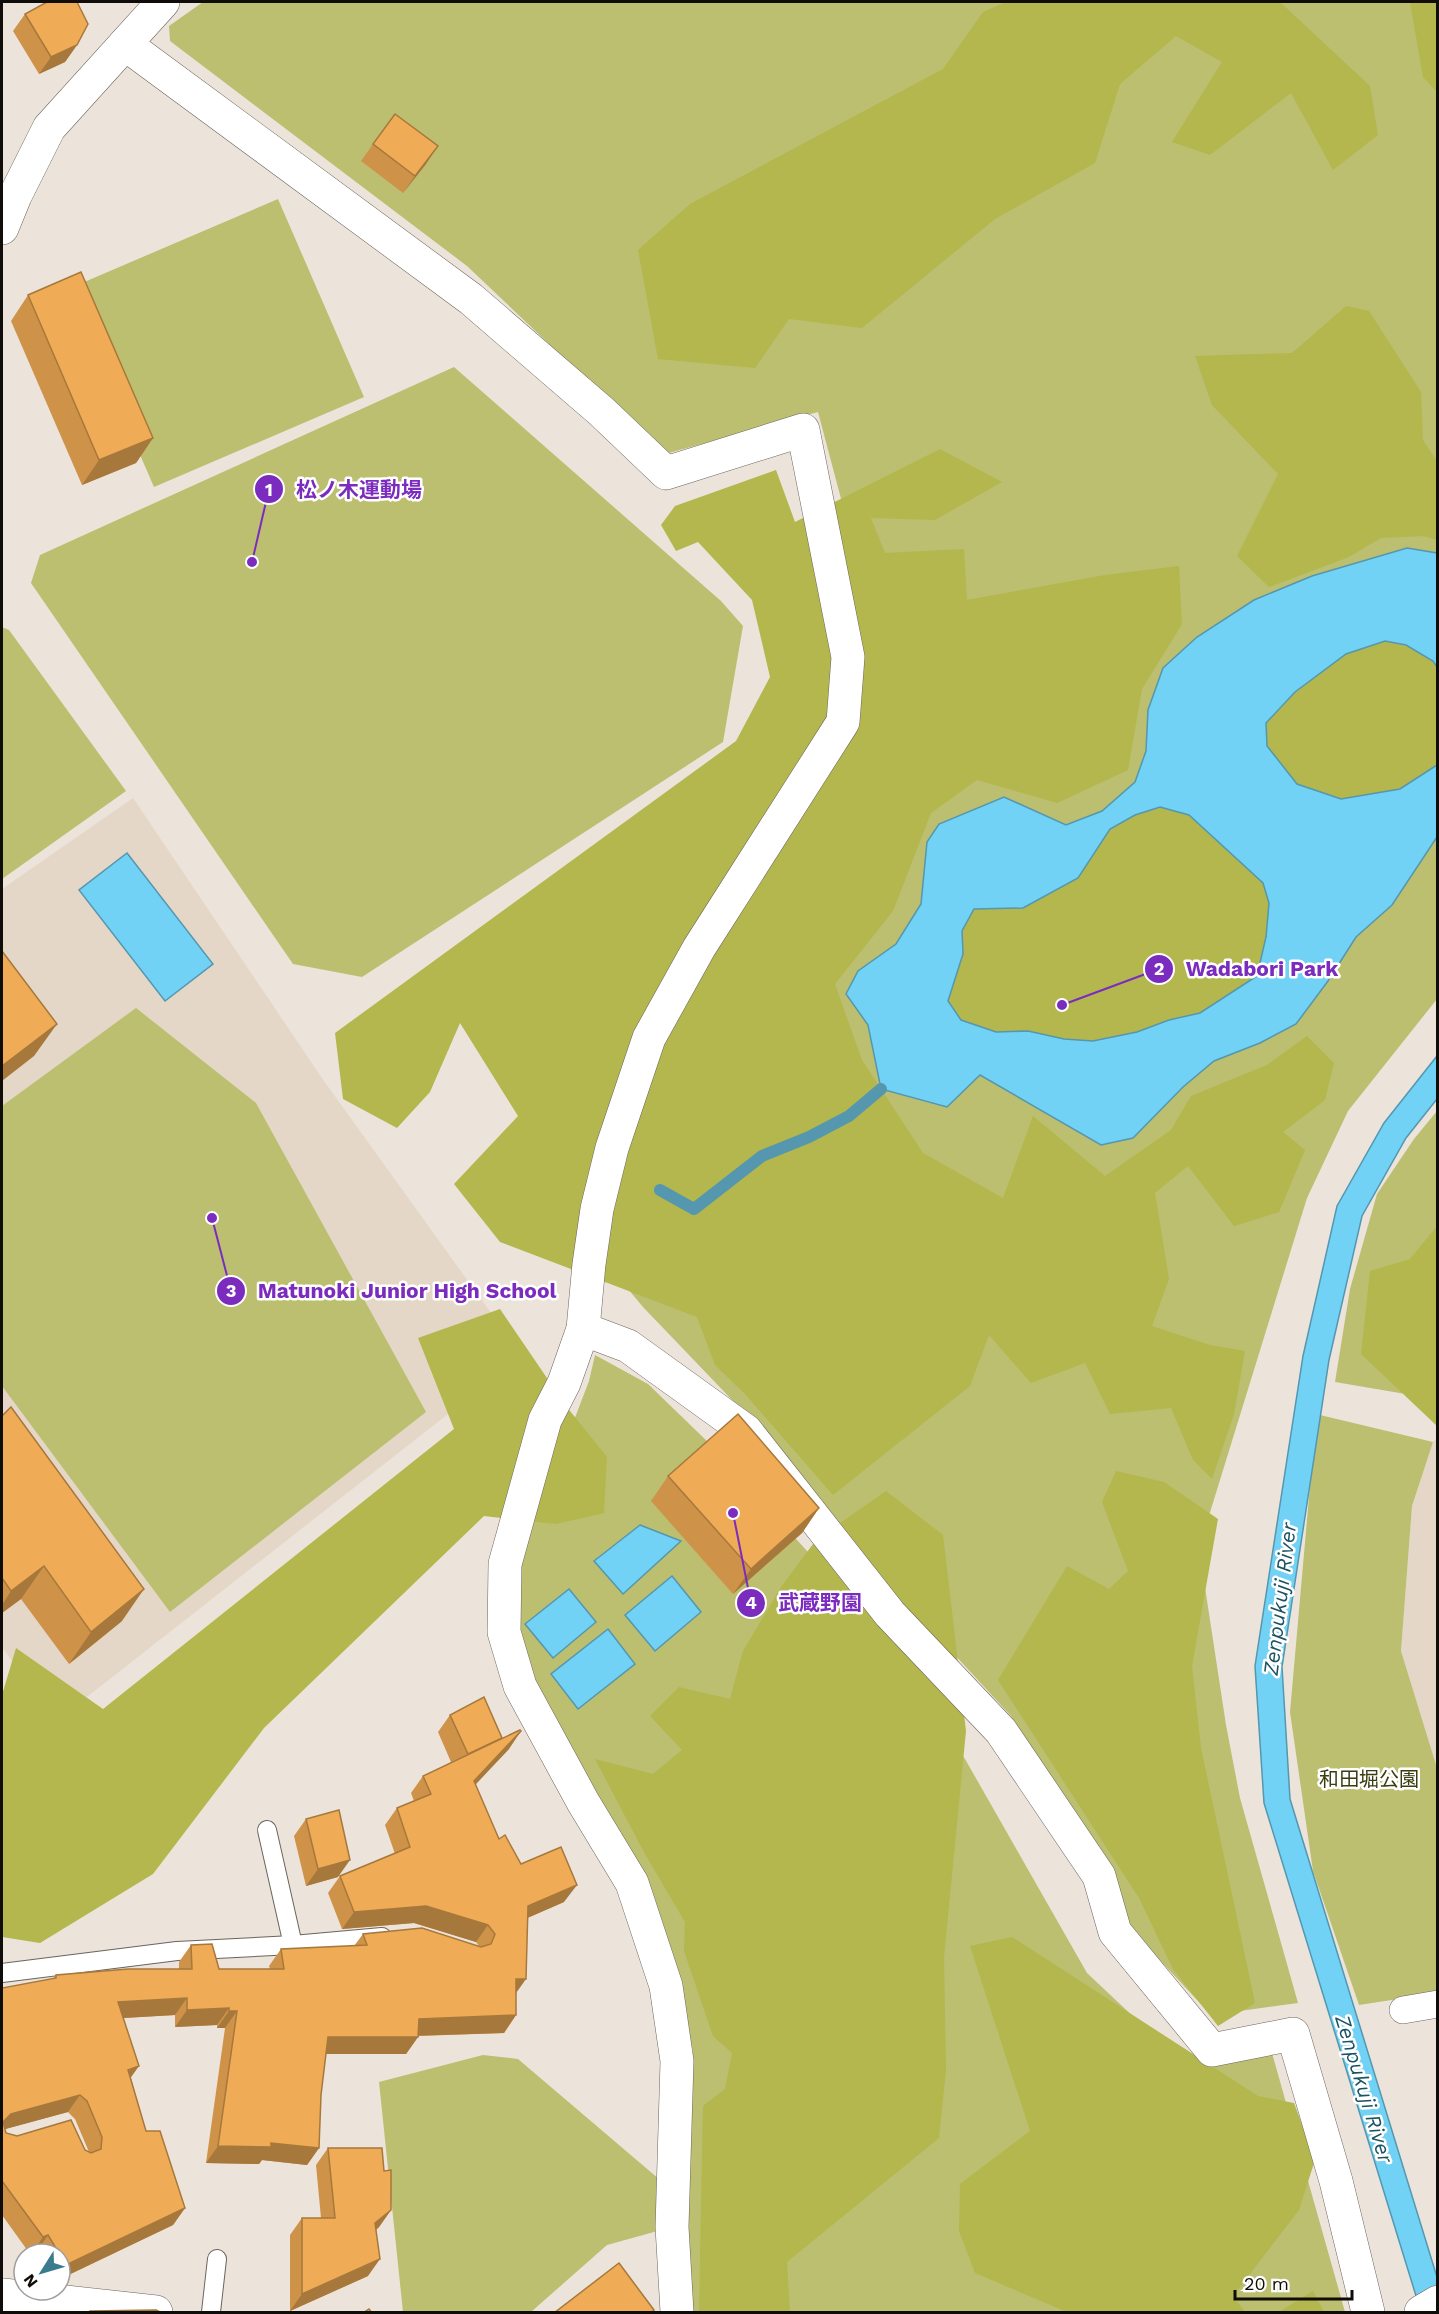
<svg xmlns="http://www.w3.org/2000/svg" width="1439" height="2314" viewBox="0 0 1439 2314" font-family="'Work Sans','Noto Sans JP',sans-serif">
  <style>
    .built { fill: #e4d7c7 }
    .green { fill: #bbbf6f }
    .forest { fill: #b3b74d }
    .water { fill: #71d2f5; stroke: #5497ae; stroke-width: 1.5; fill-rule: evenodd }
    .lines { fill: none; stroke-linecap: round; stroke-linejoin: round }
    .stream { stroke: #5497ae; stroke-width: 12 }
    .service-casing { stroke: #6b645c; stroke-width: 20 }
    .pedestrian-casing { stroke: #6b645c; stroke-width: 28 }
    .minor-casing { stroke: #6b645c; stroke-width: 34 }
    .secondary-casing { stroke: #6b645c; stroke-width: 34 }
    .service { stroke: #fff; stroke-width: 18 }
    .pedestrian { stroke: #fff; stroke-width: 27 }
    .minor { stroke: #fff; stroke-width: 33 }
    .secondary { stroke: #fff; stroke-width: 33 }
    .wall { fill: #ce9349; fill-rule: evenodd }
    .shaded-wall { fill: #a7783c }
    .building { fill: #efab55; stroke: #a7783c; stroke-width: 1.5; fill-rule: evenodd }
    .labels { text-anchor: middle; stroke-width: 5; stroke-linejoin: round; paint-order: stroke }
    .park-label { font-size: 20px; fill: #3b3d10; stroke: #fff }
    .water-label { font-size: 21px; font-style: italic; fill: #1b5264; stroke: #fff }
    .leader { fill: none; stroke: #7b2cbf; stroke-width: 2 }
    .callout-dot { fill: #7b2cbf; stroke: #fff; stroke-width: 2 }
    .mark-label { font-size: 18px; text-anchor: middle; font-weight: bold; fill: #fff }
    .callout-label { font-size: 21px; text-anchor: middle; font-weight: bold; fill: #7b2cbf; stroke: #fff; stroke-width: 5; stroke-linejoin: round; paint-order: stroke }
  </style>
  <rect width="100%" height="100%" fill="#ece4da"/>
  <g class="built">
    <polygon points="133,798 324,1081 522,1356 55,1722 2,1647 2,889"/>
    <polygon points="1437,1438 1437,1768 1401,1651 1412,1506 1433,1442"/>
  </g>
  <g class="green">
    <polygon points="203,2 1437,2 1437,999 1348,1111 1307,1198 1199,1548 1226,1725 1240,1798 1298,2003 1211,2015 1130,1928 1115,1873 1011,1716 871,1564 758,1427 643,1307 613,1271 853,544 818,412 665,454 467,266 170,41 169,26"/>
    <polygon points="278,199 364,397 154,487 68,289"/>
    <polygon points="454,367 721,601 743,626 723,742 362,977 293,964 31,583 40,555"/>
    <polygon points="2,627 9,630 126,791 2,879"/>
    <polygon points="136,1008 256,1103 426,1412 170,1612 2,1386 2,1106"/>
    <polygon points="1437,1111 1437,1396 1435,1399 1335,1382 1350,1289 1377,1194 1414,1139"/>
    <polygon points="595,1355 648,1384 710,1444 856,1605 965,1759 1087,1973 1189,2069 1272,2053 1345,2312 688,2312 685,2295 693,2051 676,1974 527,1672 511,1594 522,1546 555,1470 589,1381"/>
    <polygon points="1320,1415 1433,1442 1412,1506 1401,1651 1437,1768 1437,1993 1359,2005 1313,1871 1290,1712 1310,1486"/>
    <polygon points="483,2055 518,2059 673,2191 672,2227 607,2245 531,2312 403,2312 379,2082"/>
  </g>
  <g class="forest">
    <polygon points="1006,2 1280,2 1370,86 1378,135 1333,170 1291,93 1210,155 1172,142 1222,62 1176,36 1120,84 1095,163 995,219 862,328 789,319 755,368 658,359 638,250 690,204 943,69 983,12"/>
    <polygon points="1410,2 1437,2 1437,92 1423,77"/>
    <polygon points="1346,306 1369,311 1421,392 1423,440 1437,461 1437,540 1423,536 1381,538 1349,557 1269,587 1237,556 1278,474 1212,405 1195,356 1292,353"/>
    <polygon points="940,449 1002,482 935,520 871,518 885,553 964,549 967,600 1105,575 1179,566 1182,624 1142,689 1128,770 1057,803 977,780 931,813 893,911 835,984 862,1060 923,1153 1003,1198 1033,1116 1105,1176 1171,1130 1191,1096 1267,1065 1307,1036 1334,1063 1325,1100 1283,1132 1305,1150 1279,1212 1234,1226 1188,1166 1155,1193 1169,1279 1152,1326 1210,1345 1245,1351 1234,1414 1212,1479 1193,1460 1171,1408 1110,1414 1085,1363 1031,1383 989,1335 970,1386 833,1495 746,1395 715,1365 697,1317 500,1242 454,1184 518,1116 460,1023 430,1092 397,1128 343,1099 335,1033 736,741 770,677 752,600 698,542 676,551 661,525 675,506 776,470 795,522"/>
    <path d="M1385,641C1404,645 1426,651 1437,667V765L1400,789L1341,799L1297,784L1267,746L1266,723L1295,692L1346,654Z"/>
    <polygon points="1160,807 1189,815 1263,883 1269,903 1266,937 1257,976 1200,1013 1169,1020 1137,1032 1093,1041 1064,1039 1028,1031 996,1032 961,1020 948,1001 963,954 962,931 974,909 1023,908 1078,878 1110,829 1135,815"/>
    <polygon points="1437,1226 1437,1426 1361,1354 1370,1271 1410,1259"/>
    <polygon points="500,1309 566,1406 607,1457 604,1513 556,1524 484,1516 264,1728 153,1874 40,1943 2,1937 2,1695 16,1648 103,1709 454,1429 418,1338"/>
    <polygon points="1116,1471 1164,1482 1218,1519 1192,1666 1201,1748 1255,2003 1218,2026 1173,1969 1139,1898 998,1680 1067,1566 1109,1589 1128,1571 1102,1502"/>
    <polygon points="886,1491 943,1535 966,1731 944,1957 946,2070 939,2138 787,2262 790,2312 699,2312 703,2106 725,2089 732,2053 713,2036 684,1951 685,1922 645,1854 595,1759 653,1774 682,1750 650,1716 679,1687 730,1699 743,1651 781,1587 816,1540"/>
    <polygon points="1012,1937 1258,2096 1294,2103 1315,2160 1299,2210 1233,2296 1245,2312 1067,2312 975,2273 959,2231 960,2184 1030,2131 970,1946"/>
    <polygon points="1313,2291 1324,2312 1279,2312"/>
  </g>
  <g class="water">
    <path d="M1407,548L1437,553V667L1433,661L1406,645L1385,641L1346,654L1295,692L1266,723L1267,746L1297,784L1341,799L1400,789L1437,765V837L1392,905L1356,937L1328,981L1296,1024L1260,1043L1214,1061L1183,1087L1133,1138L1101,1145L980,1075L947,1107L881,1089L868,1025L846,994L858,971L896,944L921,904L927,842L939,824L1004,797L1066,825L1102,811L1135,782L1146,751L1148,710L1163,668L1197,637L1254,600L1312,576ZM1160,807L1189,815L1263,883L1269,903L1266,937L1257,976L1200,1013L1169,1020L1137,1032L1093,1041L1064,1039L1028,1031L996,1032L961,1020L948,1001L963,954L962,931L974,909L1023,908L1078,878L1110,829L1135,815Z"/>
    <polygon points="127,853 213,964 165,1001 79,890"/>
    <polygon points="1437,1056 1437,1099 1406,1138 1362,1216 1329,1360 1282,1667 1290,1799 1437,2277 1437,2312 1421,2312 1264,1803 1255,1666 1303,1356 1337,1206 1384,1123"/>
    <polygon points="640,1525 681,1541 623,1594 594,1561"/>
    <polygon points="672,1576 701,1612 655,1651 625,1615"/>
    <polygon points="569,1589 596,1622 553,1658 525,1624"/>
    <polygon points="608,1629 635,1664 578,1709 551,1674"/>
  </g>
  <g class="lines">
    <polyline class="stream" points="660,1190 694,1209 762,1156 809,1137 849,1116 881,1089"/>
    <g class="service-casing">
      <g id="service">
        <polyline points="267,1830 293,1945"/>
        <polyline points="2,1973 177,1951 293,1945 382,1937"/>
        <polyline points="211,2312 217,2259"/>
      </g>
    </g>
    <g class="pedestrian-casing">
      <polyline id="pedestrian" points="1403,2010 1438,2004"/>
    </g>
    <g class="minor-casing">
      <g id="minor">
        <polyline points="125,44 471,299 602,412 666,473 803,430 848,657 843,722 699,948 649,1038 612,1148 597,1209 589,1264 583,1329 564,1383 545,1420 505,1564 504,1632 520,1686 583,1802 632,1883 666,1986 677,2061 672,2227 677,2312"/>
        <polyline points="583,1329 628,1346 746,1431 890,1614 1001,1731 1099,1876 1115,1932 1212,2050 1293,2034 1336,2181 1368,2312"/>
        <polyline points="3,2295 156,2312"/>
        <polyline points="1421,2312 1438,2302"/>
      </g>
    </g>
    <g class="secondary-casing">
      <polyline id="secondary" points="2,228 15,196 49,128 163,2"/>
    </g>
    <use href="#service" class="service"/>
    <use href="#pedestrian" class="pedestrian"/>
    <use href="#minor" class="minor"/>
    <use href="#secondary" class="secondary"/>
  </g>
  <g class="wall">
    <polygon points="25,14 77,45 65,62 39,74 13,31"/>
    <polygon points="373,144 426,164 403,193 361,161"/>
    <polygon points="28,295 153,438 136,463 82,485 11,321"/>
    <polygon points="2,1416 122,1621 69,1664 21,1599 2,1613"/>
    <polygon points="668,1476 819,1508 802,1533 733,1594 651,1501"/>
    <path d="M450,1715L502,1738L509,1749L475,1784L499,1839L521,1864L564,1902L527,1918L516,1992V2015L504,2033L419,2036L418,2037L406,2054H326L321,2095L319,2148L307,2165L262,2160L259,2164L206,2163L225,2028H217V2025L175,2027V2015L124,2018L131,2078L146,2131L185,2208L173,2225L60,2279V2254H37L36,2253L30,2254L2,2215V1988L53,1979L56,1975L179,1969V1962L191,1945L219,1969H270L269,1966L281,1949L354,1946L363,1934L479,1946L476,1942L414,1923L342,1929L328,1893L340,1876L395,1854L385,1825L397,1808L414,1801L411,1793L423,1776L451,1762L438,1732ZM68,2112L75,2119L89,2152L6,2133L5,2129Z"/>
    <polygon points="306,1819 338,1877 306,1886 294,1836"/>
    <polygon points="328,2148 384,2171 391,2210 379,2227 376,2230 368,2276 290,2311 290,2235 302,2218 321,2218 316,2165"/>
  </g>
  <g class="shaded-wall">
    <polygon points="77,45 65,62 39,74 51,57"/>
    <polygon points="438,146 426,164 403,193 415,176"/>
    <polygon points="153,438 136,463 82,485 99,460"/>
    <polygon points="57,1024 34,1056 2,1081 2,1066"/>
    <polygon points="819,1508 802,1533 733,1594 751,1569"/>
    <polygon points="44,1566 21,1599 2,1613 2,1605 11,1591"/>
    <polygon points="144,1589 122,1621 69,1664 91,1632"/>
    <polygon points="521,1731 509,1749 462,1799 474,1781"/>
    <polygon points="350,1860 338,1877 306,1886 318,1869"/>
    <polygon points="577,1885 564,1902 516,1923 528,1906"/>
    <polygon points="426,1906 488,1925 476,1942 414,1923 342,1929 354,1912"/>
    <polygon points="516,1979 526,1979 514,1996"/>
    <polygon points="187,1998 175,2015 106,2019 118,2002"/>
    <polygon points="229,2008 217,2025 175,2027 187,2010"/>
    <polygon points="229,2011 237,2011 225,2028 217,2028"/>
    <polygon points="516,2015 504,2033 407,2036 419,2019"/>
    <polygon points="328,2037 418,2037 406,2054 316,2054"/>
    <polygon points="139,2066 127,2083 128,2070"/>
    <polygon points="80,2095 68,2112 2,2130 2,2124 11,2114"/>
    <polygon points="271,2143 319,2148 307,2165 262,2160 259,2164 206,2163 218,2146"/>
    <polygon points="185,2208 173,2225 60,2279 60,2273 66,2265"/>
    <polygon points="391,2210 379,2227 363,2240 375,2223"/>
    <polygon points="48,2235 36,2253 31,2254 43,2237"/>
    <polygon points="380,2259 368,2276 290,2311 302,2294"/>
  </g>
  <g class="building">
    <polygon points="47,2 77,2 88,24 77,45 51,57 25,14"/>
    <polygon points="395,114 438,146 415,176 373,144"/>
    <polygon points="81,272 153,438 99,460 28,295"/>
    <polygon points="2,951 57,1024 2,1066"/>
    <polygon points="11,1407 144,1589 91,1632 44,1566 11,1591 2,1578 2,1416"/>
    <polygon points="738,1414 819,1508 751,1569 668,1476"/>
    <polygon points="484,1697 502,1738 468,1754 450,1715"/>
    <path d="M520,1730L521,1731L474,1781L499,1839L505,1835L521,1864L561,1847L577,1885L528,1906L526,1979H516V2015L419,2019L418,2037H328L321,2095L319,2148L271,2143V2147L218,2146L237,2011H229V2008L187,2010V1998L118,2002L139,2066L128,2070L146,2131H160L185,2208L66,2265L48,2235L43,2237L2,2181V1988L56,1978V1975L128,1969H192L191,1945L212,1944L219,1969H284L281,1949L367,1945L363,1934L422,1928L481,1947L491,1944L495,1934L488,1925L426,1906L354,1912L340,1876L410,1847L397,1808L431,1794L423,1776ZM80,2095L87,2101L102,2137L101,2149L91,2153L85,2150L71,2120L17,2136L6,2133L3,2122L11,2114Z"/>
    <polygon points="339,1810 350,1860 318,1869 306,1819"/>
    <polygon points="328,2148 382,2148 384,2171 391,2170 391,2210 375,2223 380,2259 302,2294 302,2218 335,2218"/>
    <polygon points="619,2263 654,2310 651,2313 554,2313"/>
    <polygon points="369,2309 372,2313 363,2313"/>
    <polygon points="156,2310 162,2313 87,2313 90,2311"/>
  </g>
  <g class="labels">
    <g class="park-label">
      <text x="1369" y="1786">和田堀公園</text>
    </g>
    <g class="water-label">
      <text transform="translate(1280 1599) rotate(-83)" y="7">Zenpukuji River</text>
      <text transform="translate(1364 2089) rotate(73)" y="7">Zenpukuji River</text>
    </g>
  </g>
  <path class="leader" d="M252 562L269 489M1062 1005L1159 969M212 1218L231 1291M733 1513L751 1603"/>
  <g class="callout-dot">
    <circle cx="252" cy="562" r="6"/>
    <circle cx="1062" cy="1005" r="6"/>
    <circle cx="212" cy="1218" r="6"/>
    <circle cx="733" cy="1513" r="6"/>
    <circle cx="269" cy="489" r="15"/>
    <circle cx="1159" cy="969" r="15"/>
    <circle cx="231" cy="1291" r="15"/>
    <circle cx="751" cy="1603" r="15"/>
  </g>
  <g class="mark-label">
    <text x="269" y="496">1</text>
    <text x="1159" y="975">2</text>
    <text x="231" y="1297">3</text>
    <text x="751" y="1609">4</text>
  </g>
  <g class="callout-label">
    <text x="359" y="497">松ノ木運動場</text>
    <text x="1262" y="976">Wadabori Park</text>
    <text x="407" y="1298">Matunoki Junior High School</text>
    <text x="820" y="1610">武蔵野園</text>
  </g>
  <rect width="1439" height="2314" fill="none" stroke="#0f0c09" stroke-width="6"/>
  <g transform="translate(42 2272) rotate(233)"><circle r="28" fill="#ffffff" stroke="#9f9e9d" stroke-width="1.5"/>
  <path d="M0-4.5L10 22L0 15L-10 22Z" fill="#3a7b8e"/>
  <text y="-9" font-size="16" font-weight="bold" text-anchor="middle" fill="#0f0c09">N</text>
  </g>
  <path d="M1235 2290v9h117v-9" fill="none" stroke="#0f0c09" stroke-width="3"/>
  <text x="1244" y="2290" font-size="18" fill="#0f0c09" stroke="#ffffff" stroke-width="4.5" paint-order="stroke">20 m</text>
</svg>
